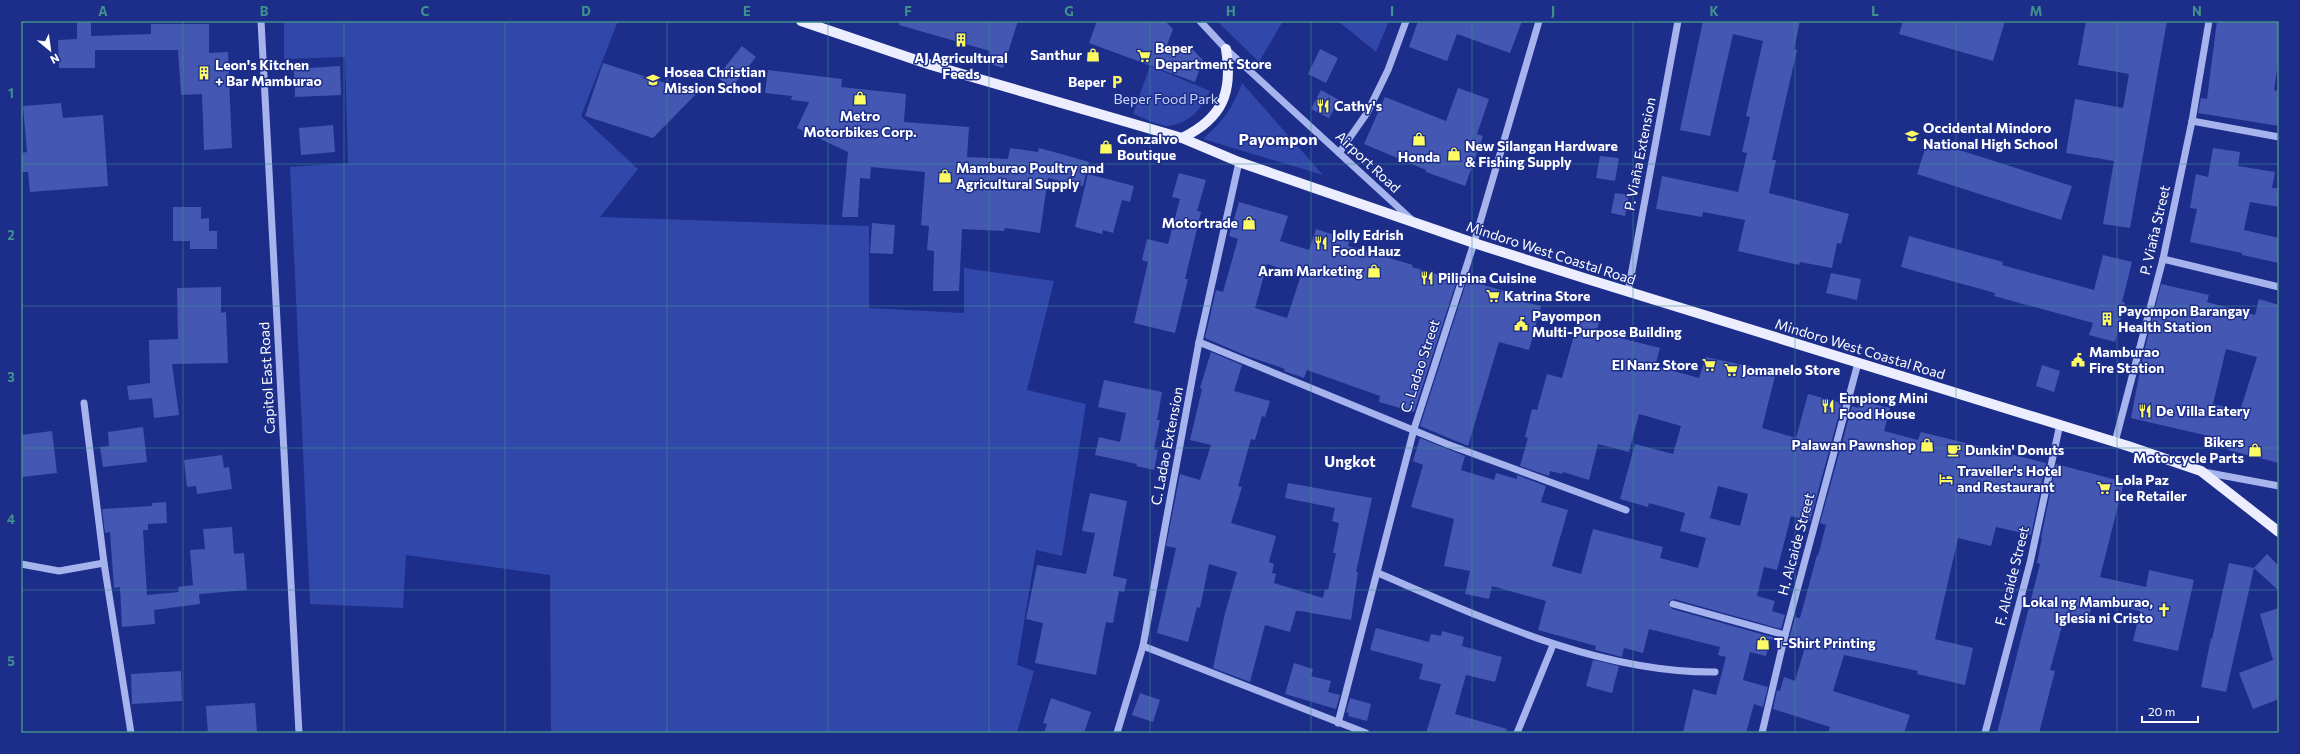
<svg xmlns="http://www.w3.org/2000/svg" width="2300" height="754" viewBox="0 0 2300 754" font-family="Commissioner,sans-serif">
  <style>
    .green { fill: #3247aa }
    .building { fill: #4457b2; fill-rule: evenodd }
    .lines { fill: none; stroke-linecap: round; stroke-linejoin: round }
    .minor { stroke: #a6b3ec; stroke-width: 7 }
    .major { stroke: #eceeff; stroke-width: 10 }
    .grid { fill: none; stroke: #3f918b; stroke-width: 1; stroke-opacity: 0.55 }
    .labels { text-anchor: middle; stroke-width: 3; stroke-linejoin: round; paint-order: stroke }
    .poi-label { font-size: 14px; font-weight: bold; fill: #fff; stroke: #1c2e8a; text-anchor: start }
    .park-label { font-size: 14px; fill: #ccd4f9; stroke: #1c2e8a }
    .street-label { font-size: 14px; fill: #fff; stroke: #1c2e8a }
    .neighbourhood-label { font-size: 15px; font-weight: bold; fill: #fff; stroke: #1c2e8a }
    .quarter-label { font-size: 16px; font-weight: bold; fill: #fff; stroke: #1c2e8a }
    .neatline { fill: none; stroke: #3f918b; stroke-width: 1.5 }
    .grid-label { font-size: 13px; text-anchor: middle; font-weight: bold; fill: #3f918b }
  </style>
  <rect width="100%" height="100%" fill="#1c2e8a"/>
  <g class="green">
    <polygon points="284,21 618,21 581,116 638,169 600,217 869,226 869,308 964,313 964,268 1054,281 1027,390 1086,404 1062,556 1036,550 1017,665 1034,671 1017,733 551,733 550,575 406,555 403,608 310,604 290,167 348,163 345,57 284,59"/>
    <polygon points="1217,21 1283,21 1259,62"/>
    <polygon points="1338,21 1389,21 1376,52"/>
    <path d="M1150,66L1210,91C1202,108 1190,123 1169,126C1162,127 1141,117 1133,114Z"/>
    <path d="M1242,83L1323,175L1203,139C1224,120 1232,109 1242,83Z"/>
  </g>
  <g class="building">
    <polygon points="77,21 91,21 91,36 151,34 151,24 209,24 209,53 228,52 232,148 204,150 202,94 181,95 178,50 95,50 95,68 59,68 58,40 77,39"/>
    <polygon points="900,21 1018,21 1003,68 987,63 990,51 899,25"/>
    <polygon points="1097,21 1165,21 1173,29 1167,45 1189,46 1203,60 1195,82 1089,43"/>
    <polygon points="1418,21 1522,21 1510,53 1457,34 1447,61 1409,47"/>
    <polygon points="1703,21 1800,21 1794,49 1797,50 1772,160 1776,160 1769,193 1849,214 1841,244 1837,243 1832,268 1800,262 1799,265 1738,251 1745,220 1703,212 1702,217 1656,209 1662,176 1738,192 1747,153 1742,152 1750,117 1746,116 1763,41 1733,34 1710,136 1680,130"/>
    <polygon points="1903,21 2005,21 1993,61 1899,34"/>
    <polygon points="2086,21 2167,21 2130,228 2103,224 2114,161 2066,153 2075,99 2123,108 2129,74 2078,65"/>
    <polygon points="2217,21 2279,21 2279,58 2274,90 2279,91 2279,126 2198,113 2201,98 2207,99"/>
    <polygon points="742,46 756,57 731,88 717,77"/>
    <polygon points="1320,49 1338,58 1326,83 1308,74"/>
    <polygon points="603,63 697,93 653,138 585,116"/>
    <polygon points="340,66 341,95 295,97 294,69"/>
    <polygon points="768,70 842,79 841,87 906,94 904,122 969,127 967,157 1008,159 1010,148 1038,152 1039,148 1065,155 1089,162 1083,186 1048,178 1040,233 1005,228 1004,231 962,229 959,291 933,291 934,251 927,250 929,226 921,225 925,172 871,167 870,179 860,178 858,217 842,217 848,152 797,128 809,102 791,100 792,96 765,93"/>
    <polygon points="1458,88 1489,99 1477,134 1483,136 1465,186 1426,172 1426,170 1364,144 1385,97 1446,121"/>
    <polygon points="1321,90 1339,100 1329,118 1311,109"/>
    <polygon points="61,103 63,118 103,115 108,186 30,192 28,172 21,172 21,153 27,152 23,106"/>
    <polygon points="333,125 335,152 301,155 299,128"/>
    <polygon points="1928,140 2072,186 2061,220 1917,174"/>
    <polygon points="2213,148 2240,152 2238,166 2275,172 2272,188 2279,188 2279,207 2250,202 2244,230 2279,238 2279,263 2242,255 2242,253 2190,242 2197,209 2190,208 2196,174 2208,177"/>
    <polygon points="1600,156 1619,158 1615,181 1596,178"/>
    <polygon points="1179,173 1206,180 1197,211 1201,212 1185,279 1188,279 1175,333 1134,323 1148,262 1142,260 1147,239 1168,244 1180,199 1172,197"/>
    <polygon points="1088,174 1134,186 1130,202 1122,200 1113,233 1103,230 1102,234 1075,227"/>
    <polygon points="1615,193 1629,195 1625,216 1611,213"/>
    <path d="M1239,202L1288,216L1280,241L1309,250L1316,229L1350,240L1348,246L1413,265L1412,267L1457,280L1414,412L1379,402L1380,396L1307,370L1304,378L1284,371L1285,369L1247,356L1205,338L1216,290L1223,292L1238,239L1229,236ZM1267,264L1301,275L1287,318L1255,308Z"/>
    <polygon points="173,207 201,207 201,219 209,218 209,231 217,231 217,249 190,249 190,241 173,241"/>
    <polygon points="872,223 895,225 893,254 870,253"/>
    <polygon points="1909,236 2003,262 2002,265 2094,290 2103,255 2132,262 2122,302 2125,302 2115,342 2089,335 2093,323 1994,296 1995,293 1901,267"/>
    <polygon points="1831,273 1861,279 1857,300 1826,293"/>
    <polygon points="1467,280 1514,294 1512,299 1541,306 1529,350 1499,342 1468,446 1420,426"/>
    <path d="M2161,284L2209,295L2207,302L2255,315L2259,299L2279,305V463L2228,450L2230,441L2131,418L2142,360ZM2226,349L2257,357L2240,411L2213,404Z"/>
    <polygon points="221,287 221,313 226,312 228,363 172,364 179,415 154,418 152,398 129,400 127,386 150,383 149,340 178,339 177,288"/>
    <path d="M1580,314L1600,320L1596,332L1660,348L1655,366L1699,378L1706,357L1776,372L1762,428L1796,438L1808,394L1842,403L1810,521L1791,516L1777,570L1764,567L1757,596L1775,601L1772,611L1785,615L1781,629L1674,599L1668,602L1672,609L1779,639L1778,641L1770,639L1766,656L1750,652L1743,680L1768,687L1763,707L1754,704L1746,733H1683L1693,689L1716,695L1726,657L1718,655L1720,647L1649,629L1643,653L1624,648L1622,657L1595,650L1596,646L1538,630L1546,601L1492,586L1489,599L1465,594L1470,571L1444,566L1454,519L1411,507L1423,465L1413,461L1420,438L1465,456L1461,470L1494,480L1496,473L1517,479V475L1546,486L1541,502L1568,510L1552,566L1581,574L1593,529L1663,547L1660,558L1698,568L1706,538L1680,531L1685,513L1649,503L1648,507L1620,499L1635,444L1673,454L1681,426L1639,414L1629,452L1598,444L1589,480L1563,472L1562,474L1550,471L1549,476L1520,466L1528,438L1525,437L1532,409L1537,410L1547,374L1562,378ZM1718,486L1748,494L1740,526L1710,518Z"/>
    <polygon points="1211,352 1242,365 1234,391 1270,401 1265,417 1262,416 1255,440 1251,439 1238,486 1242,487 1231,523 1276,536 1269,562 1274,564 1272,573 1276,574 1274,583 1323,598 1325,589 1328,590 1336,553 1333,553 1339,523 1332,521 1335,508 1285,498 1288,483 1372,498 1356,572 1358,572 1351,620 1300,611 1296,611 1290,632 1265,625 1250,682 1213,668 1225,613 1237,572 1209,564 1200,608 1197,607 1188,642 1157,633 1176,548 1166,546 1180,474 1200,480 1211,445 1190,440 1202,389 1200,388"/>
    <polygon points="2042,365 2060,371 2054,392 2036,386"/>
    <polygon points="1104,380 1162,392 1157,420 1160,420 1154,449 1158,450 1154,470 1136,466 1137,464 1095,455 1099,437 1120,442 1126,413 1098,407"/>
    <polygon points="1860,401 1890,408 1884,431 1918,440 1921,432 2046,463 2031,535 1996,527 1991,546 1958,538 1935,639 1973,648 1965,685 1917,674 1918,671 1844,655 1833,691 1910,715 1904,733 1828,733 1830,727 1773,709 1777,690 1780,691 1784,677 1795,681 1805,647 1788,643 1795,617 1800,618 1817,555 1818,556 1826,525 1820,523 1852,406 1858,408"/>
    <polygon points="143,427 147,462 103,467 100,447 109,446 108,432"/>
    <polygon points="52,431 57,473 22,477 21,435"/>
    <polygon points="222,455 224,468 229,467 232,489 197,494 196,486 187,487 184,460"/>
    <polygon points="2056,464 2124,482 2100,577 2146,587 2149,570 2194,580 2178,651 2133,641 2140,611 2093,601 2088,620 2065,615 2050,670 2055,671 2039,733 1997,733 2040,564 2037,563 2042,538 2041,538"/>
    <polygon points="1090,493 1127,501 1113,576 1127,579 1124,592 1119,591 1113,623 1106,622 1096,675 1035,663 1043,623 1026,619 1037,565 1086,574 1095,533 1082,531"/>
    <polygon points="166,502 167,523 148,524 148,530 143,530 147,595 179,592 178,587 193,585 190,550 205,549 203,529 232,527 234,554 244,553 247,590 199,594 200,604 154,610 155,624 122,627 120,587 114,588 110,532 105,533 102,509 152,506 152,503"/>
    <polygon points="2267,554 2279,566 2279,591 2254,568"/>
    <polygon points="2229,563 2254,568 2226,692 2201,687 2211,638 2212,639"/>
    <polygon points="2279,608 2279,699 2253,709 2239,673 2273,660 2260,614"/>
    <polygon points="1376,628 1429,642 1431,634 1441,636 1442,631 1464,637 1462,646 1502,657 1495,682 1466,675 1455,714 1507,729 1506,733 1426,733 1441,684 1419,679 1423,664 1370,650"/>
    <polygon points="1593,660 1619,666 1612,693 1586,686"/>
    <polygon points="1294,663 1313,669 1311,676 1331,681 1328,692 1340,695 1336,709 1285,694"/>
    <polygon points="181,671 182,701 132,704 131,674"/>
    <polygon points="1140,693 1160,700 1153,722 1132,715"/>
    <polygon points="1051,698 1091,712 1084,733 1044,733 1047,724 1043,723"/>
    <polygon points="1350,698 1371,704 1367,721 1348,716 1349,713 1346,712"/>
    <polygon points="255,703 257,733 208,733 206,706"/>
  </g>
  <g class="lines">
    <g class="minor">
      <polyline points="261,21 299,733"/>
      <polyline points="1200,21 1226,49 1411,219"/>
      <polyline points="2192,121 2279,137"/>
      <polyline points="1339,153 1367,113 1388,70 1406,21"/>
      <polyline points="2163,259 2279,287"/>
      <polyline points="1628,292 1678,21"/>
      <polyline points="1199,342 1447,444 1626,510"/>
      <polyline points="84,403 104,563 131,733"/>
      <polyline points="2115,442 2163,259 2192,121 2209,21"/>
      <polyline points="2204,472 2279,486"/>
      <polyline points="21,564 59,571 104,563"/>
      <path d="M1378,573C1483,618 1598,673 1715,672"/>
      <polyline points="1673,604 1785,635"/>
      <polyline points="1143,646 1366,733"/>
      <polyline points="1338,723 1414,429 1474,243 1539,21"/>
      <polyline points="1117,733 1143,646 1199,342 1239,162"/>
      <polyline points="1517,733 1553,645"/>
      <polyline points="1762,733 1785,635 1858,363"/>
      <polyline points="1985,733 2030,563 2060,424"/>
    </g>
    <g class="major">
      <polyline points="801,21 931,65 1182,138 1239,162 1474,243 1584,278 2128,446 2201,471 2279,532"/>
      <path d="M1182,138C1223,118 1233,92 1226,49"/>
    </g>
  </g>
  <path class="grid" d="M183,21V733M344,21V733M505,21V733M667,21V733M828,21V733M989,21V733M1150,21V733M1311,21V733M1472,21V733M1633,21V733M1795,21V733M1956,21V733M2117,21V733M21,164H2279M21,306H2279M21,448H2279M21,590H2279"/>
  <defs>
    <g id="building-bare" transform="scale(1.08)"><path d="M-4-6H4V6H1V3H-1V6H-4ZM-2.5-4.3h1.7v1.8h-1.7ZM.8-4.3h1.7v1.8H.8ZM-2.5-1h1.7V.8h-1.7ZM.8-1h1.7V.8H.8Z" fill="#fdfb64" stroke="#1c2e8a" stroke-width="2.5" paint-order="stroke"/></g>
    <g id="shop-bare" transform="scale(1.08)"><path d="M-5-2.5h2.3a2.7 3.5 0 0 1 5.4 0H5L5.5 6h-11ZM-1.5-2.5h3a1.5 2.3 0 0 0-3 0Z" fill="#fdfb64" stroke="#1c2e8a" stroke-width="2.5" paint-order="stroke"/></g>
    <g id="supermarket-bare" transform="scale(1.08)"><path d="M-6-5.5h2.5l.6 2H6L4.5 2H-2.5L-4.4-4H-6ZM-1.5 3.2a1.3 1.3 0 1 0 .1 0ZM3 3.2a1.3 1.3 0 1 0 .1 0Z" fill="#fdfb64" stroke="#1c2e8a" stroke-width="2.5" paint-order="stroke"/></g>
    <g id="school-bare" transform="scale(1.08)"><path d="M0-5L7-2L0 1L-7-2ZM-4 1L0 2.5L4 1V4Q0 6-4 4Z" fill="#fdfb64" stroke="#1c2e8a" stroke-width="2.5" paint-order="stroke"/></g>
    <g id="parking-bare" transform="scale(1.08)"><path d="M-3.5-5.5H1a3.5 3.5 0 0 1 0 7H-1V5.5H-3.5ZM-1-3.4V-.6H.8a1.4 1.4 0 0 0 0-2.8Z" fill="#fdfb64" stroke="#1c2e8a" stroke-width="2.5" paint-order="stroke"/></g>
    <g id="restaurant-bare" transform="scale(1.08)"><path d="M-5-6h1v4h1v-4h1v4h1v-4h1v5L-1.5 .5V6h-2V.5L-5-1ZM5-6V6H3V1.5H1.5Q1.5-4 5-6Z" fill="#fdfb64" stroke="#1c2e8a" stroke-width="2.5" paint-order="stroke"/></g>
    <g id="civic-bare" transform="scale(1.08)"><path d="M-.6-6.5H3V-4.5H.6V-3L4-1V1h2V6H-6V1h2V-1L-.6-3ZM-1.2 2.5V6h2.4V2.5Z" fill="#fdfb64" stroke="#1c2e8a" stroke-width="2.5" paint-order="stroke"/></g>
    <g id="cafe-bare" transform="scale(1.08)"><path d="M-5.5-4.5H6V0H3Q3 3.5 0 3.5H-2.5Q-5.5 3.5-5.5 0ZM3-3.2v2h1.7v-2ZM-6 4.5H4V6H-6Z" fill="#fdfb64" stroke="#1c2e8a" stroke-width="2.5" paint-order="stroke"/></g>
    <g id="hotel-bare" transform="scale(1.08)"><path d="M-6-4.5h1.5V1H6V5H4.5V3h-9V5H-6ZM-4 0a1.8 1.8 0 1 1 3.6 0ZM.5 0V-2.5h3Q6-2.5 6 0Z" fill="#fdfb64" stroke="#1c2e8a" stroke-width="2.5" paint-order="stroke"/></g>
    <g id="church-bare" transform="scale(1.08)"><path d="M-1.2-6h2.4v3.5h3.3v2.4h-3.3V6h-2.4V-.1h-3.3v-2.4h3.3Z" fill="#fdfb64" stroke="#1c2e8a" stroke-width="2.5" paint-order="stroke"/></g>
  </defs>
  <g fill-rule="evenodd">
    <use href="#building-bare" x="961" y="40"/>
    <use href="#shop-bare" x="1093" y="55"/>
    <use href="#supermarket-bare" x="1144" y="56"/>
    <use href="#building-bare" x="204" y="73"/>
    <use href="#school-bare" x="653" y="80"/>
    <use href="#parking-bare" x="1117" y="82"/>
    <use href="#shop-bare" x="860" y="98"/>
    <use href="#restaurant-bare" x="1323" y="106"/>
    <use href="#school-bare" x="1912" y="136"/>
    <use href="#shop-bare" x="1419" y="139"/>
    <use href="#shop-bare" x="1106" y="147"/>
    <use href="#shop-bare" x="1454" y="154"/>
    <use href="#shop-bare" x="945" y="176"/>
    <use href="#shop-bare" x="1249" y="223"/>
    <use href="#restaurant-bare" x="1321" y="243"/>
    <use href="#shop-bare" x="1374" y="271"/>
    <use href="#restaurant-bare" x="1427" y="278"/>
    <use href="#supermarket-bare" x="1493" y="296"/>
    <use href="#building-bare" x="2107" y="319"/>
    <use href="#civic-bare" x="1521" y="324"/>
    <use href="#civic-bare" x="2078" y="360"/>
    <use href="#supermarket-bare" x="1709" y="365"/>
    <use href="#supermarket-bare" x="1731" y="370"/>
    <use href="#restaurant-bare" x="1828" y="406"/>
    <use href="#restaurant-bare" x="2145" y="411"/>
    <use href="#shop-bare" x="1927" y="445"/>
    <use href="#cafe-bare" x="1954" y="450"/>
    <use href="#shop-bare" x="2255" y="450"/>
    <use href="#hotel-bare" x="1946" y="479"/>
    <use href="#supermarket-bare" x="2104" y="488"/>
    <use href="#church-bare" x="2164" y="610"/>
    <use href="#shop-bare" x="1763" y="643"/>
  </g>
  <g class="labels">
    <g class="poi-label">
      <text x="1155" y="53">Beper<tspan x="1155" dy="16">Department Store</tspan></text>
      <text x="1082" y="60" text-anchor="end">Santhur</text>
      <text x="961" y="63" text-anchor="middle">AJ Agricultural<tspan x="961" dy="16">Feeds</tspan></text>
      <text x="215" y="70">Leon's Kitchen<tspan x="215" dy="16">+ Bar Mamburao</tspan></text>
      <text x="664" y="77">Hosea Christian<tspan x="664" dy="16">Mission School</tspan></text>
      <text x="1106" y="87" text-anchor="end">Beper</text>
      <text x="1334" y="111">Cathy's</text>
      <text x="860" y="121" text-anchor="middle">Metro<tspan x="860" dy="16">Motorbikes Corp.</tspan></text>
      <text x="1923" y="133">Occidental Mindoro<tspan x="1923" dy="16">National High School</tspan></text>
      <text x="1117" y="144">Gonzalvo<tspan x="1117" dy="16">Boutique</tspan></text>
      <text x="1465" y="151">New Silangan Hardware<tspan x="1465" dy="16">&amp; Fishing Supply</tspan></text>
      <text x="1419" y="162" text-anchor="middle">Honda</text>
      <text x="956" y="173">Mamburao Poultry and<tspan x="956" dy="16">Agricultural Supply</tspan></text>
      <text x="1238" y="228" text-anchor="end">Motortrade</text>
      <text x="1332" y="240">Jolly Edrish<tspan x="1332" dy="16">Food Hauz</tspan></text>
      <text x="1363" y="276" text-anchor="end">Aram Marketing</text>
      <text x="1438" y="283">Pilipina Cuisine</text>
      <text x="1504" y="301">Katrina Store</text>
      <text x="2118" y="316">Payompon Barangay<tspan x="2118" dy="16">Health Station</tspan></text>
      <text x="1532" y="321">Payompon<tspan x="1532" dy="16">Multi-Purpose Building</tspan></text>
      <text x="2089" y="357">Mamburao<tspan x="2089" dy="16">Fire Station</tspan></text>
      <text x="1698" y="370" text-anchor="end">El Nanz Store</text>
      <text x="1742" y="375">Jomanelo Store</text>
      <text x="1839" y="403">Empiong Mini<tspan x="1839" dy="16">Food House</tspan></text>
      <text x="2156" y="416">De Villa Eatery</text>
      <text x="2244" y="447" text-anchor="end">Bikers<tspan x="2244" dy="16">Motorcycle Parts</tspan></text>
      <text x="1916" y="450" text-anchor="end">Palawan Pawnshop</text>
      <text x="1965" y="455">Dunkin' Donuts</text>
      <text x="1957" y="476">Traveller's Hotel<tspan x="1957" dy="16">and Restaurant</tspan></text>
      <text x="2115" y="485">Lola Paz<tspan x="2115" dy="16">Ice Retailer</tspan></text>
      <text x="2153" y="607" text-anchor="end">Lokal ng Mamburao,<tspan x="2153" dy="16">Iglesia ni Cristo</tspan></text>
      <text x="1774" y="648">T-Shirt Printing</text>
    </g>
    <g class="park-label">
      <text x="1166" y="104">Beper Food Park</text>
    </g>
    <g class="street-label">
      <text transform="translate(1640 154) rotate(-79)" y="5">P. Viaña Extension</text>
      <text transform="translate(1368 162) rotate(43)" y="5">Airport Road</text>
      <text transform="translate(2155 230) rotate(-77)" y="5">P. Viaña Street</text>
      <text transform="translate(1551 253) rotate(18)" y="5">Mindoro West Coastal Road</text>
      <text transform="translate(1860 349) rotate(17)" y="5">Mindoro West Coastal Road</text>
      <text transform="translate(1420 366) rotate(-72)" y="5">C. Ladao Street</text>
      <text transform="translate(267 378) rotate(-93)" y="5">Capitol East Road</text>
      <text transform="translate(1167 446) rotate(-79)" y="5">C. Ladao Extension</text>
      <text transform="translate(1796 544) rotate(-75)" y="5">H. Alcaide Street</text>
      <text transform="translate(2012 576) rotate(-76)" y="5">F. Alcaide Street</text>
    </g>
    <g class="neighbourhood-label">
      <text x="1350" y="467">Ungkot</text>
    </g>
    <g class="quarter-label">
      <text x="1278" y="145">Payompon</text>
    </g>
  </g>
  <rect width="2300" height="754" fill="none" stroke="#1c2e8a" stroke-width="44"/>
  <g transform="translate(50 50) rotate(151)" stroke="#1c2e8a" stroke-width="3" paint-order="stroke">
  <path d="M0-3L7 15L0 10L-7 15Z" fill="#ffffff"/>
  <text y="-6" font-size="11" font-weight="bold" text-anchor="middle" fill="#ffffff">N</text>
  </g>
  <path d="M2142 716v6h56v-6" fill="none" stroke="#ffffff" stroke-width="2"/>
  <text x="2148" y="716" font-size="12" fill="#ffffff" stroke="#1c2e8a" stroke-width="3" paint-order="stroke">20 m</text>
  <rect x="22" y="22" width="2256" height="710" class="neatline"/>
  <g class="grid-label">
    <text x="103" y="16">A</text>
    <text x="264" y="16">B</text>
    <text x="425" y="16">C</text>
    <text x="586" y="16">D</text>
    <text x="747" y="16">E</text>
    <text x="908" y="16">F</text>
    <text x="1069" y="16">G</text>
    <text x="1231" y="16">H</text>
    <text x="1392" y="16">I</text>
    <text x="1553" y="16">J</text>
    <text x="1714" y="16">K</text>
    <text x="1875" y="16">L</text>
    <text x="2036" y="16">M</text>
    <text x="2197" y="16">N</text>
    <text x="11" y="98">1</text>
    <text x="11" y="240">2</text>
    <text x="11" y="382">3</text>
    <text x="11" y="524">4</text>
    <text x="11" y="666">5</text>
  </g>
</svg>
